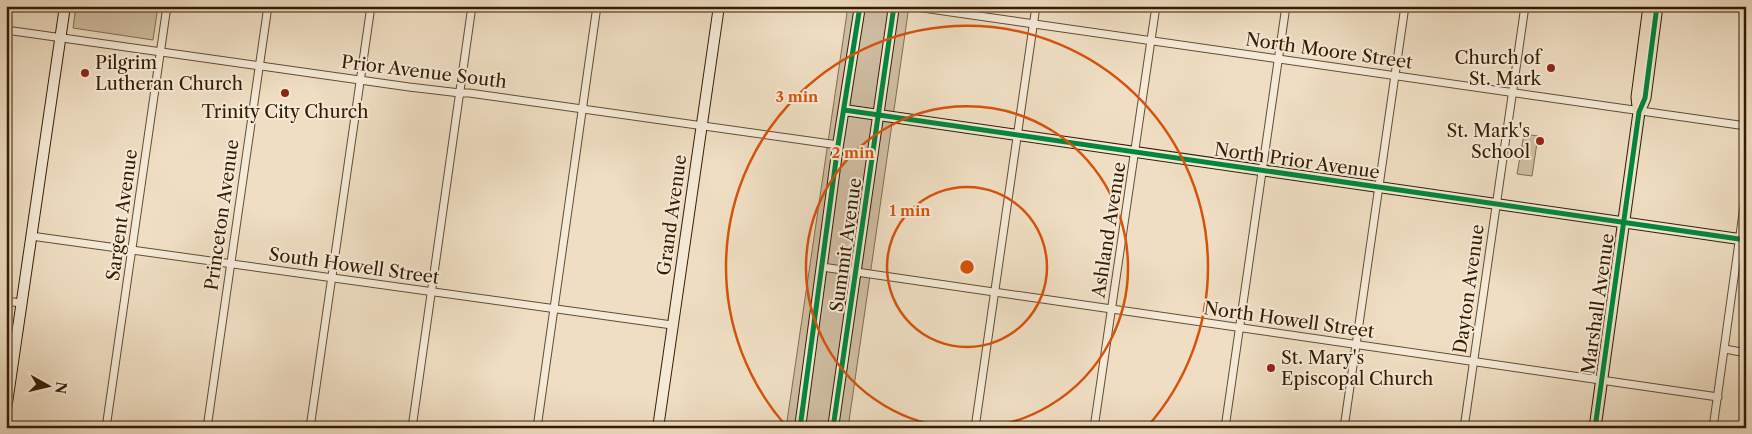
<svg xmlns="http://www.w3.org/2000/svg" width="1752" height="434" viewBox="0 0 1752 434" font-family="'Libre Caslon Text',serif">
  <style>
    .green { fill: #cfbda2; stroke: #826c51 }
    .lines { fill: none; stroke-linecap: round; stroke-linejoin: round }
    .street-casing { stroke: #634c31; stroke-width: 9 }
    .secondary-casing { stroke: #341b00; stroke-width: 12 }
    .primary-casing { stroke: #341b00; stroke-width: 13 }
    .street { stroke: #f5ead8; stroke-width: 7 }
    .secondary { stroke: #f5ead8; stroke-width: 10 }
    .primary { stroke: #efdec3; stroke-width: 11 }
    .cycleway-casing { stroke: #f5ead8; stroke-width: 8 }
    .cycleway { stroke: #00873e; stroke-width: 5 }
    .ring { fill: none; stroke: #d6530b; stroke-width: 2.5 }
    .poi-dot { fill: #8f2418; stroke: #f5ead8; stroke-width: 2 }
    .labels { text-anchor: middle; stroke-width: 4; stroke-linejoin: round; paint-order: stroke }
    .street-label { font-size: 18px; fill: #341b00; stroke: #f5ead8 }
    .poi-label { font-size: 18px; fill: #341b00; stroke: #f5ead8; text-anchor: end }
    .centre { fill: #d6530b; stroke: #f5ead8; stroke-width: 2.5 }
    .ring-label { font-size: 15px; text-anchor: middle; font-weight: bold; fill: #d6530b; stroke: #f5ead8; stroke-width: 4; stroke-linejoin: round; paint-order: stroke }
  </style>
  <rect width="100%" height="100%" fill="#efdec3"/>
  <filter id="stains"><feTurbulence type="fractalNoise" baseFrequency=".004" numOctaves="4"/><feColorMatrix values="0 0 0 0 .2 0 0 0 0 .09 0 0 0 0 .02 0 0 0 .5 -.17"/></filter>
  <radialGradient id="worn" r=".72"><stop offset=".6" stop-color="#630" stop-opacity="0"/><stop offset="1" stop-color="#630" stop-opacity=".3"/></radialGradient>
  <g class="green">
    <polygon points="76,6 158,6 153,40 73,28"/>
    <polygon points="848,6 909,6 848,428 786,428"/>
    <polygon points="1524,134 1538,136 1532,176 1517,174"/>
  </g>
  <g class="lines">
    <g class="street-casing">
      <g id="street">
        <polyline points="909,6 1746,126"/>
        <polyline points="6,30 409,87 460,93 469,93 838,145"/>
        <polyline points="31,236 672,325"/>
        <polyline points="822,267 1718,397"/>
        <polyline points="6,301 21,303"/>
        <polyline points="1725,349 1746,353"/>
        <polyline points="106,428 167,6"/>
        <polyline points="207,428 268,6"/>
        <polyline points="310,428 371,6"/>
        <polyline points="412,428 472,6"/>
        <polyline points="537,428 597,6"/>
        <polyline points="975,428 1036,6"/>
        <polyline points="1094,428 1156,6"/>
        <polyline points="1225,428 1286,6"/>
        <polyline points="1344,428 1405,6"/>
        <polyline points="1464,428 1525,6"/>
        <polyline points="1713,428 1746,192"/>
      </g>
    </g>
    <g class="secondary-casing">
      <g id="secondary">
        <polyline points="844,110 1746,240"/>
        <polyline points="6,410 65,6"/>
        <polyline points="658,428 719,6"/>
        <polyline points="800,428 838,145 860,6"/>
        <polyline points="833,428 894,6"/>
      </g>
    </g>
    <g class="primary-casing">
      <g id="primary">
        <polyline points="1638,107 1637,97 1649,6"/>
        <polyline points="1595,428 1639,112 1645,98 1657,6"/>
      </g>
    </g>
    <use href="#street" class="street"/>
    <use href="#secondary" class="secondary"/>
    <use href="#primary" class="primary"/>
    <g class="cycleway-casing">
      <g id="cycleway">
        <polyline points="844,110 1746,240"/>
        <polyline points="800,428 838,145 860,6"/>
        <polyline points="833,428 894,6"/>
        <polyline points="1595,428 1639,112 1645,98 1657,6"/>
      </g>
    </g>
    <use href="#cycleway" class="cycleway"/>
  </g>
  <g class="ring">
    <circle cx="967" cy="267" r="80"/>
    <path d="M957 428A161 161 0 1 1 977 428"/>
    <path d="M787 427A241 241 0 1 1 1147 427"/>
  </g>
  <g class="poi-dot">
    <circle cx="1551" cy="68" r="5"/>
    <circle cx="85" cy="73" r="5"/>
    <circle cx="285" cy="93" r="5"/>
    <circle cx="1540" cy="141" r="5"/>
    <circle cx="1271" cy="368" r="5"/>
  </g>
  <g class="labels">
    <g class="street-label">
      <text transform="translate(1329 51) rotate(8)" y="6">North Moore Street</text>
      <text transform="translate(424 72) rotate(7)" y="6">Prior Avenue South</text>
      <text transform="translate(1297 161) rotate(8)" y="6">North Prior Avenue</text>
      <text transform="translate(122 215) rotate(-82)" y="6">Sargent Avenue</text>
      <text transform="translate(222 215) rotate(-82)" y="6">Princeton Avenue</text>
      <text transform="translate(672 215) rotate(-82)" y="6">Grand Avenue</text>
      <text transform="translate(1109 230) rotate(-81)" y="6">Ashland Avenue</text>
      <text transform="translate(846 245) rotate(-82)" y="6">Summit Avenue</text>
      <text transform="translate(354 266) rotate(8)" y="6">South Howell Street</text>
      <text transform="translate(1469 289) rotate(-82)" y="6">Dayton Avenue</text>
      <text transform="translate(1598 304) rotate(-82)" y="6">Marshall Avenue</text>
      <text transform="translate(1289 320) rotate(8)" y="6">North Howell Street</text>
    </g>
    <g class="poi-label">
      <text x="1541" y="64">Church of<tspan x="1541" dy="21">St. Mark</tspan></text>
      <text x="95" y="69" text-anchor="start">Pilgrim<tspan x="95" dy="21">Lutheran Church</tspan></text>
      <text x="285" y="118" text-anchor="middle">Trinity City Church</text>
      <text x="1530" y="137">St. Mark's<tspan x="1530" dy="21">School</tspan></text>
      <text x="1281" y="364" text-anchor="start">St. Mary's<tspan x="1281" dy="21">Episcopal Church</tspan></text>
    </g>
  </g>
  <circle cx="967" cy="267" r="8" class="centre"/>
  <g class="ring-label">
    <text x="797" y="102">3 min</text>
    <text x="853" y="158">2 min</text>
    <text x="910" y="216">1 min</text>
  </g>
  <rect width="1752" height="434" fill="none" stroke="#efdec3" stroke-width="25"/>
  <rect x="8" y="8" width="1737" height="419" fill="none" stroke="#341b00" stroke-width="2.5"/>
  <rect x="12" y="12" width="1727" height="409" fill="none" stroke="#341b00"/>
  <g transform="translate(48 386) rotate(98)" stroke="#f5ead8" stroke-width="4" paint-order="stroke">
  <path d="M0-4L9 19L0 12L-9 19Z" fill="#341b00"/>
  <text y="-8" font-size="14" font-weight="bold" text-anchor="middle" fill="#341b00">N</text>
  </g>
  <rect width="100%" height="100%" filter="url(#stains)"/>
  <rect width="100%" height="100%" fill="url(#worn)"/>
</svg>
